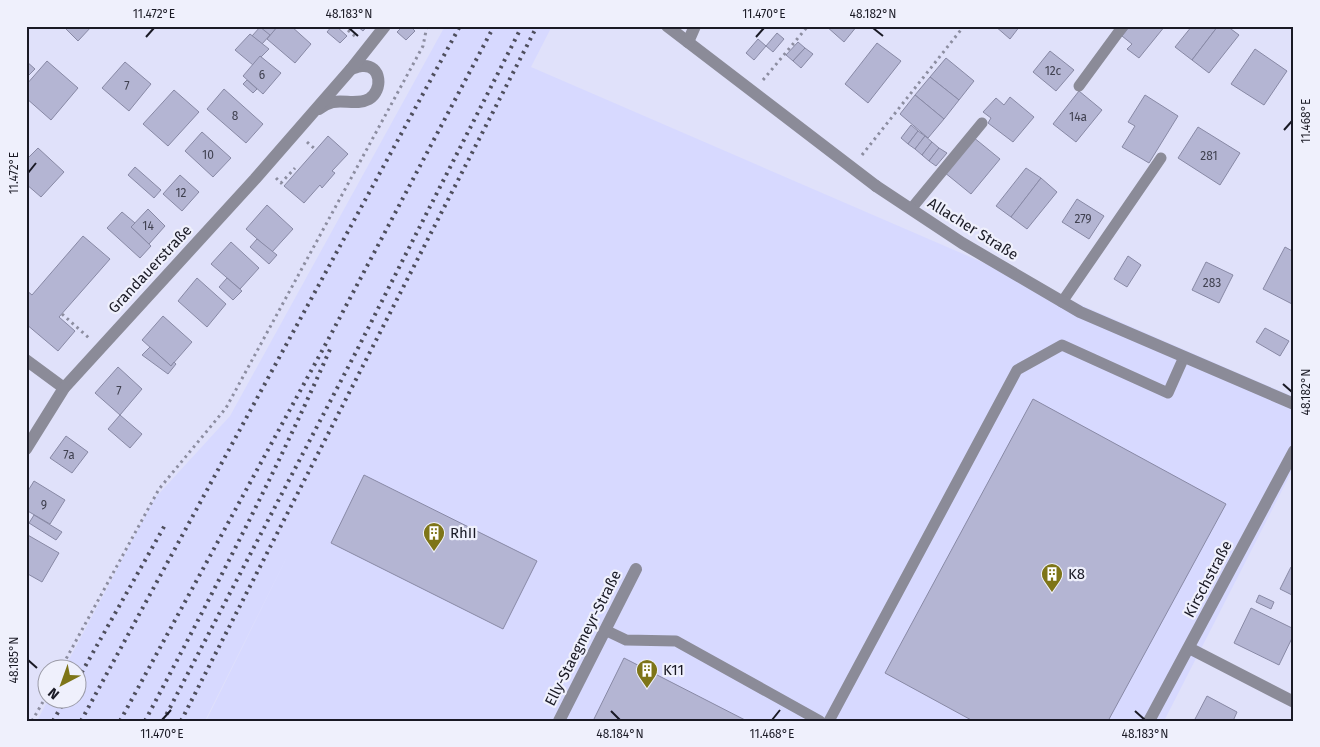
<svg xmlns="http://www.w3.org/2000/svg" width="1320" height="747" viewBox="0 0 1320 747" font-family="'Fira Sans',sans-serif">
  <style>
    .built { fill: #d7d9ff }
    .building { fill: #b4b5d3; stroke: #8889a5 }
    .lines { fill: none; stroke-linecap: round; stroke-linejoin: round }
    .path { stroke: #8c8da0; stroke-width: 3; stroke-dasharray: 2.5 4; stroke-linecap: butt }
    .service { stroke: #8b8b98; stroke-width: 11 }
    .minor { stroke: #8b8b98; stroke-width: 12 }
    .tertiary { stroke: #8b8b98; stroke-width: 12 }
    .rail { stroke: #4e4e5d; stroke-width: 4; stroke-dasharray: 2.5 5; stroke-linecap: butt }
    .ticks { fill: none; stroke: #1a1a25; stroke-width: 2 }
    .labels { text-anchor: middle; stroke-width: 4.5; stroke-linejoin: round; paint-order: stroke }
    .number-label { font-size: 12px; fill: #404150 }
    .street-label { font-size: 15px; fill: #1a1a25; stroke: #eff0fc }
    .poi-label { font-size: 15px; fill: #1a1a25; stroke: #eff0fc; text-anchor: start }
    .neatline { fill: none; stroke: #1a1a25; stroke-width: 2 }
    .ticks-label { font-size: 12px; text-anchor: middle; fill: #1a1a25 }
  </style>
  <rect width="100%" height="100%" fill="#e0e1fa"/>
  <polygon class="built" points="445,26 552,26 531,67 1294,397 1294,467 1164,721 206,721 289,553 205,721 37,721 48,700 78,700 78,670 64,669 155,498 230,416"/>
  <g class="building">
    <polygon points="63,26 92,26 78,41"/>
    <polygon points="262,26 278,26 270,36 261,28"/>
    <polygon points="278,26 291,26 311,44 295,63 267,39"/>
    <polygon points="332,26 336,26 347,36 340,43 327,32"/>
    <polygon points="357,26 367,26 363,31"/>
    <polygon points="403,26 410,26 415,31 406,40 397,32"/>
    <polygon points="826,26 857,26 844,42"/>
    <polygon points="995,26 1020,26 1010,39"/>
    <polygon points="1130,26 1165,26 1139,58 1127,49 1132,44 1122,36"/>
    <polygon points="1192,26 1218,26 1192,60 1175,47"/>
    <polygon points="1218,26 1227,26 1239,35 1209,73 1192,60"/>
    <polygon points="260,27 270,35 262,44 252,36"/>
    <polygon points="777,33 784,39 773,52 766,46"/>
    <polygon points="250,34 269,49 253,65 235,50"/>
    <polygon points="758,39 766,46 754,60 746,53"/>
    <polygon points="798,42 805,48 793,61 786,55"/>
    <polygon points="877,43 901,61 868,103 845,84"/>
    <polygon points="805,48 813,54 801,68 793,61"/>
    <polygon points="1255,49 1287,71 1264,105 1231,84"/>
    <polygon points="1050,51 1074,70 1056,91 1033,72"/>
    <polygon points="260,56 281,73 263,94 243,76"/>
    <polygon points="946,58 974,81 959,100 930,77"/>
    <polygon points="26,61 35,69 26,78"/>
    <polygon points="47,61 78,88 51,120 26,98 26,85"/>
    <polygon points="125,62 151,84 129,111 102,88"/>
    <polygon points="930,77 959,100 944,119 915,95"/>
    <polygon points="247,80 257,89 253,93 243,84"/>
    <polygon points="224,89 263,124 246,143 207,109"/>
    <polygon points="174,90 199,112 168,146 143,124"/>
    <polygon points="1079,91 1102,110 1076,142 1053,124"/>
    <polygon points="915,95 944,119 928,138 900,114"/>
    <polygon points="1145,95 1178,116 1149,163 1122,147 1135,126 1128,122"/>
    <polygon points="1010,97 1034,117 1013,142 988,123 991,118 983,112 996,98 1004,105"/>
    <polygon points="911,125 918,131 908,144 901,138"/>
    <polygon points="1198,127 1240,153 1220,185 1178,158"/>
    <polygon points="918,131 925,136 915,149 908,144"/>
    <polygon points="202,132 231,158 213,177 185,151"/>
    <polygon points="328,136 348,154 332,171 335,173 322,188 320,185 304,203 284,186"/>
    <polygon points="925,136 932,142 922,155 915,149"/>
    <polygon points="973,137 1000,159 971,194 944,172"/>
    <polygon points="932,142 939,148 929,161 922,155"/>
    <polygon points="38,148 64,172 41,197 26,184 26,160"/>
    <polygon points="939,148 947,153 936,166 929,161"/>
    <polygon points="135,167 161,190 154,198 128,175"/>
    <polygon points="1026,168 1041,178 1011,217 996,206"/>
    <polygon points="180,175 199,192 182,211 163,194"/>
    <polygon points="1041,178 1057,192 1027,229 1011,217"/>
    <polygon points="1077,199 1104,216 1089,239 1062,222"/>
    <polygon points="267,205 293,229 272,252 246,229"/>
    <polygon points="148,209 165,226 149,244 131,227"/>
    <polygon points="122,212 135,223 131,227 151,246 140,258 107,228"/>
    <polygon points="83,236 110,259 59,317 75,331 58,351 26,324 26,290 32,295"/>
    <polygon points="257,239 277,255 269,264 250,247"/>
    <polygon points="231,242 259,268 240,289 211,264"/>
    <polygon points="1285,247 1294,252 1294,305 1263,289"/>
    <polygon points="1128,256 1141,265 1127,287 1114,279"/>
    <polygon points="1206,262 1233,275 1219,303 1192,290"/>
    <polygon points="197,278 226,304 207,327 178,301"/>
    <polygon points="227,278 242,291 233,300 219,287"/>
    <polygon points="163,316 192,342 171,366 142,340"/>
    <polygon points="1265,328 1289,341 1280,356 1256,342"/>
    <polygon points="150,347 171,366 174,362 176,364 168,374 142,355"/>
    <polygon points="118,367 142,389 120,415 95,393"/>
    <polygon points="1033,399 1226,504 1108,721 973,721 885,673"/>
    <polygon points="120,415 142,434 130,448 108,429"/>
    <polygon points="66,436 88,452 72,473 50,458"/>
    <polygon points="364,475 537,561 503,629 331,543"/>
    <polygon points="34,481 65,500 50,524 26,510 26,494"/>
    <polygon points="34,515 62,532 56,540 29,523"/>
    <polygon points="26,534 59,553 42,582 26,573"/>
    <polygon points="1291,567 1294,568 1294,596 1280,589"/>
    <polygon points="1259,595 1274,602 1271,609 1256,602"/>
    <polygon points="1251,608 1294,629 1294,634 1279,665 1234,643"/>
    <polygon points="624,658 747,721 593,721"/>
    <polygon points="1207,696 1237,712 1233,721 1194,721"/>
  </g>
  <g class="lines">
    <g class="path">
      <polyline points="343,26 356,37"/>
      <polyline points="763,80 808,26"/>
      <polyline points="307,142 316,150"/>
      <polyline points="862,155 964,26"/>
      <polyline points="276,178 281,183 295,168"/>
      <polyline points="62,314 89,338"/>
      <polyline points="60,670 159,489 226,408 423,46 427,26"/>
      <polyline points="32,721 48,693"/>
    </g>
    <g class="service">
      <polyline points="1079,86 1123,26"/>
      <polyline points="911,209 982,123"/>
      <polyline points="1062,302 1161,158"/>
      <polyline points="605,630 626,640 676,641 820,721"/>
      <polyline points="829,721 1017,370 1062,345 1168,393 1184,357"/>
    </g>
    <g class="minor">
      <polyline points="667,26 876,186"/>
      <polyline points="688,42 695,26"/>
      <path d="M319,109C323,106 329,103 333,102C345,100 358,105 369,99C383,91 382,64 362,66C359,66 354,68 351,69"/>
      <polyline points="26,360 64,388"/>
      <polyline points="26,449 64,388 255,179 351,69 385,26"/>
      <polyline points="1189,648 1294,702"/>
      <polyline points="559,721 636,569"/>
      <polyline points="1149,721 1294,451"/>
    </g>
    <polyline class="tertiary" points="876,186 962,243 1080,312 1294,404"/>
    <g class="rail">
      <polyline points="78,679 165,525"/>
      <polyline points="53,721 65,700"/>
      <polyline points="81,721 460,26"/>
      <polyline points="120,721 329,338 494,26"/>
      <path d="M145,721C210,598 275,475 331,347"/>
      <polyline points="163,721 356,352 522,26"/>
      <polyline points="181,721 537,26"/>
    </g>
  </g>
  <path class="ticks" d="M349,28L358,36M873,28L883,36M146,37L154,28M756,37L764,28M1284,130L1292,121M28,173L36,163M1283,384L1292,392M28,660L37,668M611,711L620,720M1135,711L1145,720M162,720L171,710M772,720L780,710"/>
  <defs>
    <g id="building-pin" transform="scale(1.125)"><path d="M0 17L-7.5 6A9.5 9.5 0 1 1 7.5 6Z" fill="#7e7518" stroke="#eff0fc"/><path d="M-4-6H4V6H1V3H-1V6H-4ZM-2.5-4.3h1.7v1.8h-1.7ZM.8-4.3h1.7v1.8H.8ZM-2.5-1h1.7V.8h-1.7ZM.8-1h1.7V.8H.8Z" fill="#fff"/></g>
  </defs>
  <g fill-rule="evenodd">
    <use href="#building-pin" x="434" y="533"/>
    <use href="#building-pin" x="1052" y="574"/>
    <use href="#building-pin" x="647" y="670"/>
  </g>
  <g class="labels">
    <g class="number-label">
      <text x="1053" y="75">12c</text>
      <text x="262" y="79">6</text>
      <text x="127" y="90">7</text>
      <text x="235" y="120">8</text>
      <text x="1078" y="121">14a</text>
      <text x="208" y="159">10</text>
      <text x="1209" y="160">281</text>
      <text x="181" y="197">12</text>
      <text x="1083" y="223">279</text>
      <text x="148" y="230">14</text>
      <text x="1212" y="287">283</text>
      <text x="119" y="395">7</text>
      <text x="69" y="459">7a</text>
      <text x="44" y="509">9</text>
    </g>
    <g class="street-label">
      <text transform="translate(973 229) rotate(32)" y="5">Allacher Straße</text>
      <text transform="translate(150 269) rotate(-47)" y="5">Grandauerstraße</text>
      <text transform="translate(1208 579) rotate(-62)" y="5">Kirschstraße</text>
      <text transform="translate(583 638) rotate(-63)" y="5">Elly-Staegmeyr-Straße</text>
    </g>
    <g class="poi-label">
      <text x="450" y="538">RhII</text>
      <text x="1068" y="579">K8</text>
      <text x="663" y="675">K11</text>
    </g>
  </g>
  <rect width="1320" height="747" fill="none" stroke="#eff0fc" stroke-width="55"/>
  <g transform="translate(62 684) rotate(221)"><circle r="24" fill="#eff0fc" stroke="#9a9aa6"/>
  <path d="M0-4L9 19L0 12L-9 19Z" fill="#7e7518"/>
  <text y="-8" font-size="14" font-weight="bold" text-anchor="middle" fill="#1a1a25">N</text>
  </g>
  <rect x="28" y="28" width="1264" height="692" class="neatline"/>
  <g class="ticks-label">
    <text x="154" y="18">11.472°E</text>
    <text x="349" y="18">48.183°N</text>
    <text x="764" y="18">11.470°E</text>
    <text x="873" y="18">48.182°N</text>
    <text transform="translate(1306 121) rotate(-90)" y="4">11.468°E</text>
    <text transform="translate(14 173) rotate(-90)" y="4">11.472°E</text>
    <text transform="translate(1306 392) rotate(-90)" y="4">48.182°N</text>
    <text transform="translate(14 660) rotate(-90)" y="4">48.185°N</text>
    <text x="162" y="738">11.470°E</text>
    <text x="620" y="738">48.184°N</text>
    <text x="772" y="738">11.468°E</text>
    <text x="1145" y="738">48.183°N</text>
  </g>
</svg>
